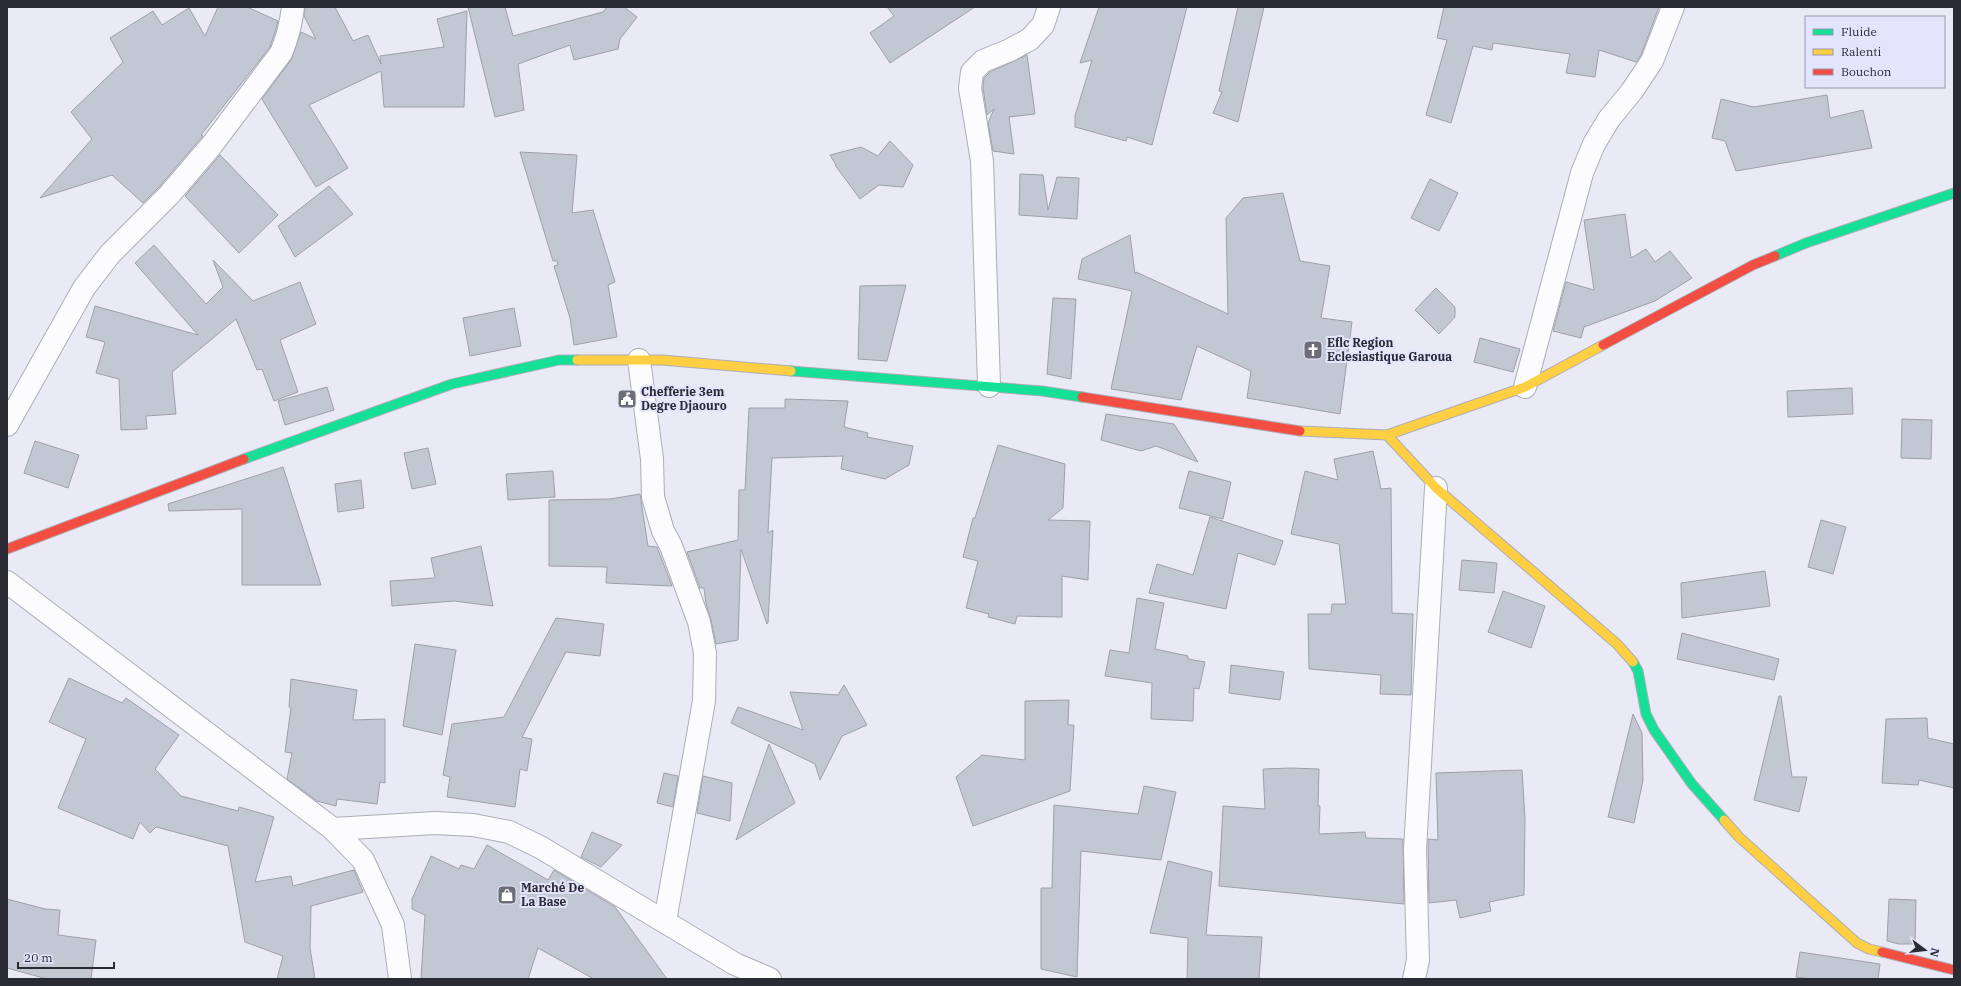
<svg xmlns="http://www.w3.org/2000/svg" width="1961" height="986" viewBox="0 0 1961 986" font-family="'IBM Plex Serif',serif">
  <style>
    .building { fill: #c2c8d3; stroke: #9da0a9 }
    .lines { fill: none; stroke-linecap: round; stroke-linejoin: round }
    .street-casing { stroke: #acadb6; stroke-width: 24 }
    .fast-casing { stroke: #acadb6; stroke-width: 11 }
    .slow-casing { stroke: #acadb6; stroke-width: 11 }
    .jam-casing { stroke: #acadb6; stroke-width: 11 }
    .street { stroke: #fcfcfe; stroke-width: 22 }
    .fast { stroke: #16e098; stroke-width: 9 }
    .slow { stroke: #ffcf43; stroke-width: 9 }
    .jam { stroke: #f24e42; stroke-width: 9 }
    .labels { text-anchor: middle; stroke-width: 4; stroke-linejoin: round; paint-order: stroke }
    .poi-label { font-size: 12px; font-weight: bold; fill: #292a33; stroke: #e3e5fc; text-anchor: start }
  </style>
  <rect width="100%" height="100%" fill="#e9eaf6"/>
  <g class="building">
    <polygon points="218,7 247,7 278,21 275,32 270,47 201,135 203,136 201,138 160,186 143,203 112,175 40,198 92,139 71,112 123,62 110,38 153,11 162,25 189,8 205,36"/>
    <polygon points="305,7 335,7 353,41 368,35 381,64 380,56 444,47 437,19 467,11 464,107 384,107 381,71 309,105 348,168 316,187 262,99 291,60 301,32 316,39 304,16"/>
    <polygon points="468,7 505,7 513,36 603,12 607,7 624,7 637,17 620,39 618,49 574,60 570,45 518,64 524,110 495,117"/>
    <polygon points="887,7 975,7 890,63 870,33 894,16"/>
    <polygon points="1099,7 1187,7 1152,145 1127,137 1126,141 1075,127 1075,116 1092,60 1080,63"/>
    <polygon points="1238,7 1264,7 1238,122 1213,113 1222,92 1219,91"/>
    <polygon points="1444,7 1659,7 1641,55 1636,62 1599,50 1595,77 1566,73 1570,54 1493,43 1492,50 1473,46 1451,123 1426,115 1447,40 1437,38"/>
    <polygon points="1027,55 1035,114 1009,117 1014,154 993,151 988,123 994,109 987,115 983,88 984,78 990,72"/>
    <polygon points="1827,95 1830,118 1863,110 1872,148 1736,171 1725,141 1712,138 1721,99 1754,107"/>
    <polygon points="890,141 913,165 903,187 879,185 860,199 835,165 836,165 830,155 861,147 878,156"/>
    <polygon points="520,152 577,155 572,213 593,210 615,282 608,285 617,337 574,345 570,318 554,266 558,265 557,261 553,261"/>
    <polygon points="220,155 278,215 239,253 185,196"/>
    <polygon points="1020,174 1043,175 1048,210 1057,177 1079,178 1077,219 1019,215"/>
    <polygon points="1430,179 1458,193 1439,231 1411,218"/>
    <polygon points="329,186 353,214 295,257 278,226"/>
    <polygon points="1283,193 1300,261 1330,266 1321,318 1352,322 1340,414 1247,398 1251,371 1197,346 1181,400 1111,389 1132,291 1078,279 1082,259 1130,235 1135,274 1136,272 1228,314 1226,218 1243,198"/>
    <polygon points="1625,214 1631,258 1646,249 1655,262 1670,251 1692,278 1655,301 1584,327 1581,338 1553,331 1566,282 1594,290 1584,220"/>
    <polygon points="154,245 206,304 223,287 213,260 253,301 300,282 316,324 280,340 298,392 274,401 262,369 257,370 236,319 172,372 176,414 146,416 147,429 121,430 119,379 96,373 105,342 86,337 95,306 198,335 135,263"/>
    <polygon points="906,285 887,361 858,359 860,286"/>
    <polygon points="1436,288 1455,307 1455,317 1439,334 1415,310"/>
    <polygon points="1053,298 1076,299 1071,379 1047,374"/>
    <polygon points="514,308 521,346 470,356 463,318"/>
    <polygon points="1480,338 1520,349 1513,372 1474,362"/>
    <polygon points="327,387 334,410 285,425 278,401"/>
    <polygon points="1852,388 1853,414 1788,417 1787,391"/>
    <polygon points="785,399 848,401 844,427 868,433 867,437 913,446 909,465 885,479 841,469 843,456 772,458 768,533 773,530 768,623 767,624 741,549 738,640 716,644 711,620 706,604 704,588 700,588 687,552 738,540 739,490 745,490 749,408 785,408"/>
    <polygon points="1106,414 1174,424 1198,462 1156,446 1141,451 1101,440"/>
    <polygon points="1902,419 1932,420 1931,459 1901,458"/>
    <polygon points="35,441 79,455 68,488 24,473"/>
    <polygon points="998,445 1065,464 1063,508 1048,520 1090,521 1088,580 1062,576 1062,617 1017,616 1015,624 988,617 989,614 966,608 978,561 963,557 973,518 975,518"/>
    <polygon points="428,448 436,484 412,489 404,453"/>
    <polygon points="1373,451 1381,489 1391,488 1392,613 1413,614 1411,695 1380,694 1381,675 1309,669 1308,614 1331,614 1332,604 1346,604 1339,544 1291,534 1305,471 1338,480 1334,459"/>
    <polygon points="283,467 321,585 242,585 242,509 169,511 168,504"/>
    <polygon points="553,471 555,497 508,500 506,474"/>
    <polygon points="1189,471 1231,482 1223,519 1179,508"/>
    <polygon points="361,480 364,508 338,512 335,484"/>
    <polygon points="640,494 648,546 657,547 672,586 606,583 607,567 549,566 549,500 610,499"/>
    <polygon points="1210,517 1283,541 1275,565 1238,553 1226,609 1149,593 1157,564 1193,575"/>
    <polygon points="1821,520 1846,527 1833,574 1808,567"/>
    <polygon points="481,546 493,606 454,601 392,606 390,581 435,578 431,558"/>
    <polygon points="1462,560 1497,563 1494,593 1459,590"/>
    <polygon points="1765,571 1770,606 1682,618 1681,583"/>
    <polygon points="1503,591 1545,606 1531,648 1488,632"/>
    <polygon points="1137,598 1164,603 1155,649 1188,656 1188,659 1205,662 1199,689 1194,688 1193,721 1151,719 1152,683 1105,676 1110,650 1129,653"/>
    <polygon points="556,618 604,624 600,656 566,652 522,737 532,739 527,771 520,769 515,807 447,797 450,777 443,775 452,724 504,717"/>
    <polygon points="1682,633 1779,659 1774,680 1677,659"/>
    <polygon points="415,644 456,650 442,735 403,726"/>
    <polygon points="1231,665 1284,672 1280,700 1229,693"/>
    <polygon points="69,678 122,703 126,698 179,735 155,769 181,796 238,811 239,807 274,817 255,882 291,876 293,886 354,870 363,892 311,906 310,948 315,979 277,979 283,956 245,942 228,846 156,827 150,833 140,822 133,839 58,808 86,739 49,722"/>
    <polygon points="291,679 357,690 353,720 385,719 385,783 380,782 377,804 337,799 336,806 317,801 287,779 292,753 285,752 291,708 289,707"/>
    <polygon points="844,685 867,725 842,736 820,780 815,764 731,723 738,707 803,730 790,692 838,695"/>
    <polygon points="1779,696 1781,696 1792,777 1807,777 1799,812 1754,800"/>
    <polygon points="1069,700 1068,725 1074,725 1070,791 973,826 956,777 982,755 1025,760 1025,701"/>
    <polygon points="1633,714 1642,733 1643,780 1634,823 1608,817"/>
    <polygon points="1927,718 1928,738 1954,744 1954,788 1919,780 1918,785 1882,783 1886,719"/>
    <polygon points="769,744 795,803 736,840"/>
    <polygon points="1291,768 1319,769 1318,806 1320,806 1319,834 1365,832 1366,838 1403,839 1404,904 1219,886 1223,806 1265,809 1263,769"/>
    <polygon points="1522,770 1525,819 1524,895 1489,902 1491,911 1460,918 1456,900 1429,903 1428,839 1438,840 1436,773"/>
    <polygon points="664,773 678,776 673,807 657,803"/>
    <polygon points="703,776 732,783 730,821 697,813"/>
    <polygon points="1144,786 1176,792 1161,860 1081,851 1077,977 1041,969 1041,888 1052,888 1054,805 1138,814"/>
    <polygon points="592,832 622,845 601,867 581,857"/>
    <polygon points="487,845 548,880 554,870 615,907 667,979 594,979 538,948 528,979 421,979 425,915 412,909 412,899 431,856 459,869 461,865 474,869"/>
    <polygon points="1168,861 1212,872 1206,935 1262,937 1259,979 1187,979 1188,938 1150,933"/>
    <polygon points="7,899 45,909 60,910 58,935 96,940 91,979 47,979 7,968"/>
    <polygon points="1889,899 1916,900 1915,944 1899,944 1887,941"/>
    <polygon points="1800,952 1880,964 1878,979 1812,979 1796,977"/>
  </g>
  <g class="lines">
    <g class="street-casing">
      <g id="street">
        <polyline points="639,360 652,459 653,497 663,531 671,546 699,622 705,653 704,701 665,921"/>
        <polyline points="989,386 982,161 970,88 972,72 983,61 1010,50 1030,39 1043,25 1049,7"/>
        <polyline points="1525,387 1582,173 1594,144 1609,119 1632,91 1652,61 1673,7"/>
        <path d="M7,425L84,288L110,254L169,195L211,146L281,53C288,37 291,24 293,7"/>
        <polyline points="7,582 333,829 363,860 393,925 400,979"/>
        <polyline points="333,829 435,823 473,825 509,832 540,847 735,964 770,979"/>
        <polyline points="1414,979 1418,960 1415,850 1436,488"/>
      </g>
    </g>
    <g class="fast-casing">
      <g id="fast">
        <polyline points="1775,256 1806,243 1954,193"/>
        <polyline points="791,371 1042,391 1082,397"/>
        <polyline points="244,459 452,384 559,360 577,360"/>
        <polyline points="1633,662 1638,671 1646,714 1654,730 1692,784 1724,820"/>
      </g>
    </g>
    <g class="slow-casing">
      <g id="slow">
        <polyline points="577,360 662,360 791,371"/>
        <polyline points="1300,431 1387,435 1525,387 1603,345"/>
        <polyline points="1387,435 1436,488 1617,644 1633,662"/>
        <polyline points="1724,820 1739,837 1857,943 1869,949 1882,952"/>
      </g>
    </g>
    <g class="jam-casing">
      <g id="jam">
        <polyline points="1603,345 1753,265 1775,256"/>
        <polyline points="1082,397 1300,431"/>
        <polyline points="7,549 244,459"/>
        <polyline points="1882,952 1954,970"/>
      </g>
    </g>
    <use href="#street" class="street"/>
    <use href="#fast" class="fast"/>
    <use href="#slow" class="slow"/>
    <use href="#jam" class="jam"/>
  </g>
  <defs>
    <g id="church-square" transform="scale(1)"><rect x="-9" y="-9" width="18" height="18" rx="4" fill="#6c6d77" stroke="#e3e5fc"/><path d="M-1.2-6h2.4v3.5h3.3v2.4h-3.3V6h-2.4V-.1h-3.3v-2.4h3.3Z" fill="#fff"/></g>
    <g id="civic-square" transform="scale(1)"><rect x="-9" y="-9" width="18" height="18" rx="4" fill="#6c6d77" stroke="#e3e5fc"/><path d="M-.6-6.5H3V-4.5H.6V-3L4-1V1h2V6H-6V1h2V-1L-.6-3ZM-1.2 2.5V6h2.4V2.5Z" fill="#fff"/></g>
    <g id="shop-square" transform="scale(1)"><rect x="-9" y="-9" width="18" height="18" rx="4" fill="#6c6d77" stroke="#e3e5fc"/><path d="M-5-2.5h2.3a2.7 3.5 0 0 1 5.4 0H5L5.5 6h-11ZM-1.5-2.5h3a1.5 2.3 0 0 0-3 0Z" fill="#fff"/></g>
  </defs>
  <g fill-rule="evenodd">
    <use href="#church-square" x="1313" y="350"/>
    <use href="#civic-square" x="627" y="399"/>
    <use href="#shop-square" x="507" y="895"/>
  </g>
  <g class="labels">
    <g class="poi-label">
      <text x="1327" y="347">Eflc Region<tspan x="1327" dy="14">Eclesiastique Garoua</tspan></text>
      <text x="641" y="396">Chefferie 3em<tspan x="641" dy="14">Degre Djaouro</tspan></text>
      <text x="521" y="892">Marché De<tspan x="521" dy="14">La Base</tspan></text>
    </g>
  </g>
  <rect width="1961" height="986" fill="none" stroke="#292a33" stroke-width="16"/>
  <rect x="1805" y="16" width="140" height="72" fill="#e3e5fc" stroke="#999aac"/>
  <rect x="1813" y="29" width="20" height="6" fill="#16e098" stroke="#999aac"/>
  <text x="1841" y="36" font-size="12" fill="#292a33">Fluide</text>
  <rect x="1813" y="49" width="20" height="6" fill="#ffcf43" stroke="#999aac"/>
  <text x="1841" y="56" font-size="12" fill="#292a33">Ralenti</text>
  <rect x="1813" y="69" width="20" height="6" fill="#f24e42" stroke="#999aac"/>
  <text x="1841" y="76" font-size="12" fill="#292a33">Bouchon</text>
  <g transform="translate(1925 950) rotate(105)" stroke="#e3e5fc" stroke-width="3" paint-order="stroke">
  <path d="M0-3L7 15L0 10L-7 15Z" fill="#292a33"/>
  <text y="-6" font-size="11" font-weight="bold" text-anchor="middle" fill="#292a33">N</text>
  </g>
  <path d="M18 962v6h96v-6" fill="none" stroke="#292a33" stroke-width="2"/>
  <text x="24" y="962" font-size="12" fill="#292a33" stroke="#e3e5fc" stroke-width="3" paint-order="stroke">20 m</text>
</svg>
